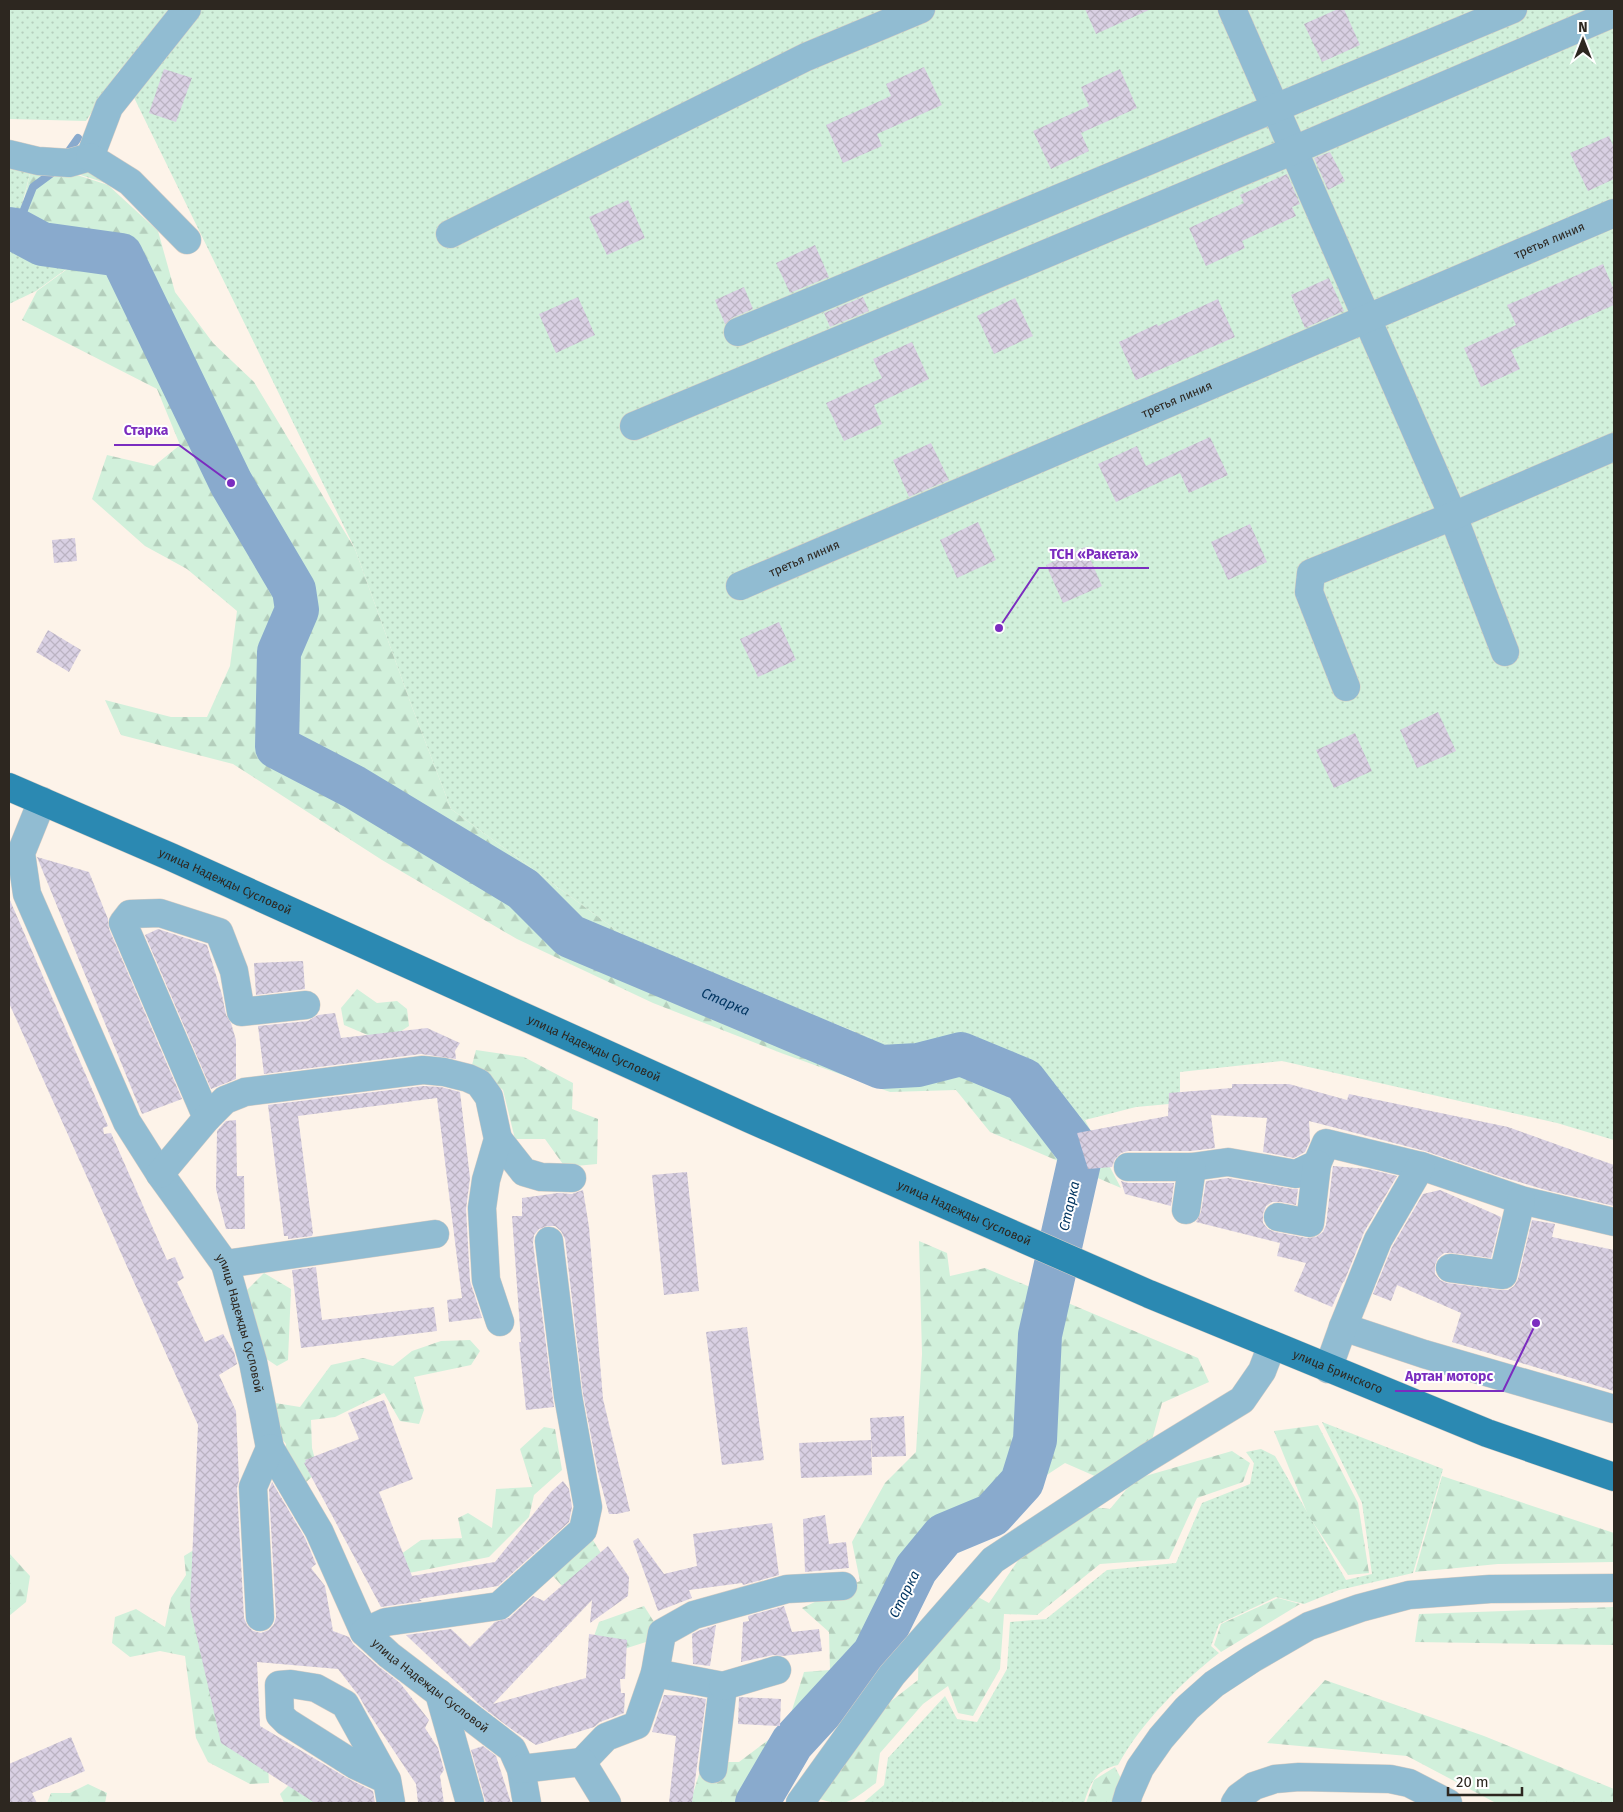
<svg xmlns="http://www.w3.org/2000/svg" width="1623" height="1812" viewBox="0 0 1623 1812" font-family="'Fira Sans',sans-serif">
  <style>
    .grass { fill: url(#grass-dots) }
    .forest { fill: url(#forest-firs) }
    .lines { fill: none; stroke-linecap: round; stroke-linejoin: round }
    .stream { stroke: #89aacd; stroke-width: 8 }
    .river { stroke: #89aacd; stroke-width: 44 }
    .building { fill: url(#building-cross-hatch) }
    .minor-casing { stroke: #d8cec5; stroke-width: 29 }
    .major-casing { stroke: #d8cec5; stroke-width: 29 }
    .minor { stroke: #91bcd2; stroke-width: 28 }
    .major { stroke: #2b89b2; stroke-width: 28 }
    .labels { text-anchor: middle; stroke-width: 4; stroke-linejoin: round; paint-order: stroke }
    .street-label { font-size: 12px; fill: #2d2720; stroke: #fff }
    .water-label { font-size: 14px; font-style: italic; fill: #003561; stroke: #fff }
    .leader { fill: none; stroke: #7b2cbf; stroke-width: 2 }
    .callout-dot { fill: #7b2cbf; stroke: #fff; stroke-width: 2 }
    .callout-label { font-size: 14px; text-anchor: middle; font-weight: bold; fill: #7b2cbf; stroke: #fff; stroke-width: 4; stroke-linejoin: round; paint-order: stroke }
  </style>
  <defs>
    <pattern id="grass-dots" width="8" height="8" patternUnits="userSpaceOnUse" patternTransform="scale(1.25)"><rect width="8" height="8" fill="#d1f0db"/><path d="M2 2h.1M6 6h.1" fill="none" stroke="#b4cebc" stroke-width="1.8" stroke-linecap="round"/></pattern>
    <pattern id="forest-firs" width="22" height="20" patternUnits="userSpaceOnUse" patternTransform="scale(1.25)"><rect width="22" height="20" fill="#d1f0db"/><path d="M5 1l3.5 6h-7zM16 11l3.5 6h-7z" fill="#b4cebc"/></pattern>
    <pattern id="building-cross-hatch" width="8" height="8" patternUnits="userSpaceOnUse" patternTransform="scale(1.25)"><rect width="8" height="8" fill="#d9d0e3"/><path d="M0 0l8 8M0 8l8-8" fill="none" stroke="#bbb3c2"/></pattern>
  </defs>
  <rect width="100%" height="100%" fill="#fdf3e9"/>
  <g class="grass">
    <polygon points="9,9 1614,9 1614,1140 1557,1123 1282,1061 1180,1072 1180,1103 1136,1107 1085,1120 1032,1077 962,1047 896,1047 646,952 451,809 412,707 355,549 120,69 86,121 9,119"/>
    <polygon points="9,155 87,165 109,184 71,172 30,173 21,209 69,267 36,291 9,304"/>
    <path d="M1322,1422L1443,1469L1413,1573L1339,1590L1304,1604L1276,1597L1219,1624L1211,1646L1219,1653C1182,1682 1141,1723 1118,1765C1095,1770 1090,1784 1084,1803H863L884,1785L888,1758L945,1696L957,1719L977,1722L1007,1669L1010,1622L1046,1619L1107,1570L1176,1563L1202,1503L1250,1484L1254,1463L1246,1452L1261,1449L1275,1456L1346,1580L1372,1574L1362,1503Z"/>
  </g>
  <g class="forest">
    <polygon points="30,173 71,173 108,185 158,231 175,292 213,343 254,382 355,549 412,707 451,809 646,952 896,1047 962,1047 1032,1077 1085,1120 1121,1188 990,1132 956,1090 890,1092 781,1053 653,1003 517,939 382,860 233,764 121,735 105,700 171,717 207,717 230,666 237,611 187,569 145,546 92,499 107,455 154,466 180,445 157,389 22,320 37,291 70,267 22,209"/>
    <polygon points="357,989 377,1003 397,1001 407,1009 409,1026 384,1042 344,1025 341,1008"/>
    <polygon points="476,1050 524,1057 573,1083 572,1109 598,1119 597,1164 565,1167 545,1139 515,1139 503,1090 472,1065"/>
    <polygon points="919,1241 947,1253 950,1276 985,1268 1198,1358 1209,1382 1162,1403 1152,1440 1097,1477 1065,1463 1030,1486 930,1578 859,1661 819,1700 789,1764 768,1803 690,1803 703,1762 739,1762 787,1726 804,1672 830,1670 829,1632 802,1608 860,1581 852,1542 885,1483 916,1452 922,1354"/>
    <polygon points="264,1273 291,1289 288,1360 277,1366 259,1354 244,1293"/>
    <polygon points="470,1340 480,1351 471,1365 414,1377 424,1410 419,1424 400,1421 384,1393 335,1417 311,1420 312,1448 318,1471 304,1484 283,1476 286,1444 270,1424 269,1402 300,1407 331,1365 363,1358 393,1366 412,1351 441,1341"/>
    <polygon points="1318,1425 1358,1503 1369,1573 1348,1575 1308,1515 1274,1431"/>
    <polygon points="544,1427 555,1429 562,1470 534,1495 529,1517 489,1557 394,1576 387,1564 421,1540 462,1538 458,1518 468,1513 492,1528 496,1489 532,1487 520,1449"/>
    <path d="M1232,1451L1250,1463L1243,1482L1197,1498L1169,1559L1100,1564L1037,1615L1004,1614L1000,1669L973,1716L958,1713L948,1686L923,1704L880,1753L876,1783C849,1802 848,1809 814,1797L869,1702H890L918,1680L919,1640L969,1592L989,1603L1045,1521L1084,1506L1110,1509L1135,1479Z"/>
    <polygon points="1442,1476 1614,1533 1614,1562 1498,1564 1415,1572"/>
    <polygon points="589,1534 606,1561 575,1600 553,1576 559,1542"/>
    <polygon points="205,1543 268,1766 269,1783 250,1784 208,1762 196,1738 185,1656 160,1651 130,1657 112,1643 115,1617 136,1609 165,1627 171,1598 186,1575 184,1556"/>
    <polygon points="9,1553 30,1576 26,1602 9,1616"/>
    <polygon points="1278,1598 1300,1604 1221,1652 1214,1645 1221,1624"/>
    <polygon points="644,1606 656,1625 646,1642 605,1655 592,1642 599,1622"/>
    <polygon points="1614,1607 1614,1645 1415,1642 1419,1614"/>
    <polygon points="1325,1680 1484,1736 1614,1789 1614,1803 1496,1803 1407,1756 1267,1743"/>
    <polygon points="1115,1767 1126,1788 1123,1803 1086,1803 1094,1780"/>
    <polygon points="292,1782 321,1784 324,1803 284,1803 280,1794"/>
    <polygon points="88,1784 107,1793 105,1803 47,1803 51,1793 70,1793"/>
  </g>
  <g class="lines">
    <g class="stream">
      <polyline points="66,155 78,138"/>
      <polyline points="16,230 33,187 56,170"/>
    </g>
    <path class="river" id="s1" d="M9,229L16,230L42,244L121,255L231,483L294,590L297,610L279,652L277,747L354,787L523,889L570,936L881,1067L918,1065L961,1054L1024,1080L1081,1154L1040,1335L1035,1440L1022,1482L992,1515L944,1535L916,1569L874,1654L792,1743L757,1803"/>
  </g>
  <g class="building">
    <polygon points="1085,9 1151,9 1096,34"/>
    <polygon points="1338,9 1344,9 1360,45 1322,62 1304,24"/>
    <polygon points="924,67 942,105 877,134 882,146 843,163 826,125 891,96 886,84"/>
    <polygon points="164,69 192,78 176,122 149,113"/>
    <polygon points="1120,69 1137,108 1081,133 1089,151 1051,169 1033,131 1089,106 1081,87"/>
    <polygon points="1609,136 1614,148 1614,179 1588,191 1570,153"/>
    <polygon points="1330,152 1345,181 1328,190 1314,158"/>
    <polygon points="1287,174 1300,204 1292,207 1296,216 1242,241 1245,248 1206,266 1189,228 1244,203 1240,195"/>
    <polygon points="628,200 645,238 607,255 589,217"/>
    <polygon points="815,245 829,277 790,293 776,263"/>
    <polygon points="1603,264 1614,290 1614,305 1511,350 1520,369 1481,387 1464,348 1516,325 1507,305"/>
    <polygon points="1329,278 1344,311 1305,328 1291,295"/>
    <polygon points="744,287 753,309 732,318 725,324 715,300"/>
    <polygon points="578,297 595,335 556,353 539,314"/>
    <polygon points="863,297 869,311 830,327 824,313"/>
    <polygon points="1015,298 1033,336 994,354 977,316"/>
    <polygon points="1218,299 1235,337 1136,380 1119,342 1157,324 1158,326"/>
    <polygon points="912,342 929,379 874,405 882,424 844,441 826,403 882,378 873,359"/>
    <polygon points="1210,437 1228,475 1189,493 1180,473 1116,502 1098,464 1137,446 1146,466"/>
    <polygon points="931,443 949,480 909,497 893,460"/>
    <polygon points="978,522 996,560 957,578 940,540"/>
    <polygon points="1250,524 1267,562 1228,580 1211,542"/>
    <polygon points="75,538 77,561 54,563 52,540"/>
    <polygon points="1085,547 1102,586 1063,603 1046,565"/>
    <polygon points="779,622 796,660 758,677 740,639"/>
    <polygon points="48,630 81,650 69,672 36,652"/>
    <polygon points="1438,712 1456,751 1417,768 1400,730"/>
    <polygon points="1355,733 1372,771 1334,788 1316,750"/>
    <polygon points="37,857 89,872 108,919 109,929 182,1099 142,1114"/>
    <polygon points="9,898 108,1126 103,1128 104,1134 111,1133 167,1260 175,1257 184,1278 177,1282 205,1342 223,1334 234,1352 237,1364 219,1375 236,1411 239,1480 237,1488 244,1618 247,1625 253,1631 261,1633 269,1630 274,1624 276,1617 269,1490 272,1482 305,1538 316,1564 311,1568 325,1586 333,1631 349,1637 353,1644 378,1666 400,1683 429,1720 425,1728 438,1748 444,1770 440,1776 444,1803 418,1803 416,1784 368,1712 359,1696 338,1669 257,1662 260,1726 347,1778 373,1791 375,1803 315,1803 221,1743 190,1607 198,1425 9,1003"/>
    <polygon points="158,929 207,945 222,995 226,1015 231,1023 236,1040 236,1079 211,1089 145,935"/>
    <polygon points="303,961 305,989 256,995 254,963"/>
    <polygon points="335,1013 341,1038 427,1028 460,1043 455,1051 456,1059 421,1054 264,1074 258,1026 308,1021 318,1015"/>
    <polygon points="1232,1084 1289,1084 1347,1100 1349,1094 1508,1127 1614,1165 1614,1206 1546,1190 1502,1177 1425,1151 1309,1121 1310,1141 1305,1152 1294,1158 1263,1152 1267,1118 1211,1115 1215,1148 1191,1151 1128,1151 1121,1153 1115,1159 1112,1167 1088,1169 1077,1133 1168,1116 1169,1093 1232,1088"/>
    <polygon points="423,1086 441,1087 460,1092 470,1178 466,1209 470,1281 482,1318 449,1322 447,1300 462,1298 437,1098 298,1116 313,1233 312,1236 288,1239 288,1236 284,1236 268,1105"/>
    <polygon points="236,1120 237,1176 244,1176 245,1229 226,1229 216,1189 217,1131 226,1121"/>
    <polygon points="1333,1166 1368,1169 1397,1176 1364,1232 1344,1282 1343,1282 1332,1307 1294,1291 1306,1263 1277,1256 1280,1243 1196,1222 1201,1212 1206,1181 1228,1178 1293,1189 1298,1189 1296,1205 1281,1202 1272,1202 1266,1206 1263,1214 1263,1223 1268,1229 1275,1232 1307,1238 1316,1237 1323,1232 1326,1225"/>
    <polygon points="687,1172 699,1291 664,1295 652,1175"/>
    <polygon points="1121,1181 1128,1183 1174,1183 1171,1206 1125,1194"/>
    <polygon points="583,1190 589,1227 603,1399 630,1511 617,1514 609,1514 598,1473 583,1394 565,1239 561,1231 555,1226 547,1226 539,1229 534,1235 533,1243 554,1407 526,1410 519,1342 521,1342 512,1216 522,1216 522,1198 558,1193 572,1194"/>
    <polygon points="1440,1190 1501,1217 1491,1258 1452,1253 1444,1253 1438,1258 1435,1265 1435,1274 1440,1280 1447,1283 1501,1290 1508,1290 1514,1286 1518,1279 1532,1220 1555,1224 1552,1237 1614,1250 1614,1391 1452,1342 1461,1313 1397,1285 1391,1301 1373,1294 1392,1247 1423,1194"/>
    <polygon points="316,1267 322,1320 434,1307 437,1331 301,1348 292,1270"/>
    <polygon points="747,1327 764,1460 722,1465 706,1332"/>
    <polygon points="384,1400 413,1479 379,1492 412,1576 495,1562 551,1492 563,1481 569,1489 572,1507 569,1522 498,1586 419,1599 422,1601 381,1607 304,1463 306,1462 305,1460 359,1439 348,1413"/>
    <polygon points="904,1416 906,1456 872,1457 870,1418"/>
    <polygon points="871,1440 872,1475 801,1478 799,1443"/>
    <polygon points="825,1515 829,1544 846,1542 849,1568 805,1572 803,1519"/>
    <polygon points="772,1523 779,1575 743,1585 742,1583 689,1590 692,1598 658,1611 633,1541 638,1538 664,1574 697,1566 693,1534"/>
    <polygon points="608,1546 629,1577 628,1596 590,1623 592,1600 493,1704 586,1678 589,1634 627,1640 625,1679 620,1679 621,1693 625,1693 624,1713 600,1722 594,1727 536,1745 514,1731 481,1706 406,1635 451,1629 470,1647 495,1622 509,1618 533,1596 544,1601"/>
    <polygon points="784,1606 792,1632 819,1629 822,1651 783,1656 773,1655 741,1662 743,1622 749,1621 748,1616"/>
    <polygon points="716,1625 710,1666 693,1664 692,1634 700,1630"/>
    <polygon points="664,1695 690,1696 706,1699 692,1803 669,1803 676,1736 652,1732"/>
    <polygon points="739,1697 781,1699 780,1726 738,1724"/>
    <polygon points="71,1737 85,1771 32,1793 37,1803 9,1803 9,1764"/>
    <polygon points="483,1746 496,1756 511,1803 486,1803 471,1750"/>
  </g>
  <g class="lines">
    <g class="minor-casing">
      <g id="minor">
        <polyline points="1232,9 1453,516 1505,652"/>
        <polyline points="9,154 38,161 69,163 90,157 109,107 187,9"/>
        <polyline points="90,157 130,182 187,240"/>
        <polyline points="450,234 806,57 921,9"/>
        <polyline points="738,332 1513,9"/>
        <polyline points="634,426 1294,150 1614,13"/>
        <path id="s2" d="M740,586L1614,213"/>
        <polyline points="1346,687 1309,592 1311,573 1453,516 1614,447"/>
        <path id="s3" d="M42,801L21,853L27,894L127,1122L160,1174L225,1264L253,1362L270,1448L319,1531L364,1632L389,1655L512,1749L521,1769L527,1803"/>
        <polyline points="207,1118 123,923 130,914 160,913 219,932 234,971 241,1012 306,1005"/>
        <polyline points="498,1139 524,1172 541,1177 572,1178"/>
        <polyline points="1128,1167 1192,1167 1228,1162 1296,1174 1317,1164 1326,1143 1421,1166 1521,1200 1614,1222"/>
        <polyline points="160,1174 207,1118 225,1100 245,1092 423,1070 444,1072 468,1078 479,1083 489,1097 498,1139 486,1180 482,1208 484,1245 486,1280 500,1322"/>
        <polyline points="1186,1210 1192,1167"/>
        <polyline points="1278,1217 1310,1223 1317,1164"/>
        <polyline points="225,1264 435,1234"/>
        <polyline points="1450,1268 1503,1275 1521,1200"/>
        <polyline points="1343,1327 1424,1354 1614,1409"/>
        <polyline points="1328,1369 1343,1327 1378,1240 1421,1166"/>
        <polyline points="260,1617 253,1487 270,1448"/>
        <polyline points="364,1632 386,1622 499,1606 583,1530 588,1507 568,1396 549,1241"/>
        <polyline points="655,1673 723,1686 713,1769"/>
        <polyline points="723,1686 777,1670"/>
        <polyline points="439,1693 470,1803"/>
        <polyline points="582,1762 606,1737 637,1725 655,1673 662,1633 694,1615 787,1589 843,1586"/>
        <polyline points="521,1769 582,1762 607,1803"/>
        <polyline points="387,1780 355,1765 287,1722 280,1715 279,1685 291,1684 316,1688 345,1704 387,1780 391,1803"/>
        <polyline points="800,1803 892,1675 993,1560 1147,1458 1242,1400 1262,1371 1272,1345"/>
        <polyline points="1126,1803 1129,1793 1140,1768 1161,1738 1187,1708 1214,1684 1252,1659 1309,1626 1360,1608 1409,1595 1490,1589 1614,1588"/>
        <polyline points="1235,1803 1239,1797 1254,1786 1275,1779 1299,1777 1390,1779 1409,1783 1448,1803"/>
      </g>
    </g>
    <g class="major-casing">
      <g id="major">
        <path id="s4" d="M9,787L171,857L750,1119L1149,1294L1487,1433L1614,1477"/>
      </g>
    </g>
    <use href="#minor" class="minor"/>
    <use href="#major" class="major"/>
  </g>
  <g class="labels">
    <g class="street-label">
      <text dy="4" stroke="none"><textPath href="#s2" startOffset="880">третья линия</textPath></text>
      <text dy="4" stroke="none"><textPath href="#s2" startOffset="475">третья линия</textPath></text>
      <text dy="4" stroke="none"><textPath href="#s2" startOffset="70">третья линия</textPath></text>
      <text dy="4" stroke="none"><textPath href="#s4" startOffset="236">улица Надежды Сусловой</textPath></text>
      <text dy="4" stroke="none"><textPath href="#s4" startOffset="641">улица Надежды Сусловой</textPath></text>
      <text dy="4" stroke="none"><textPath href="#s4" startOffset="1046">улица Надежды Сусловой</textPath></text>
      <text dy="4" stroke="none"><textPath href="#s3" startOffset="580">улица Надежды Сусловой</textPath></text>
      <text dy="4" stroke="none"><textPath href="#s4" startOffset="1452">улица Бринского</textPath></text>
      <text dy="4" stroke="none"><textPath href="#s3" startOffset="1001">улица Надежды Сусловой</textPath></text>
    </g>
    <g class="water-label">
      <text dy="5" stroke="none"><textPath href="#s1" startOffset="1174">Старка</textPath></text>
      <text transform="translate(1069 1206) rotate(-77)" y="5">Старка</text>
      <text transform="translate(904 1594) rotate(-63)" y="5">Старка</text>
    </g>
  </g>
  <path class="leader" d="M231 483L179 445H114M999 628L1039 568H1149M1536 1323L1503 1391H1395"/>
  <g class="callout-dot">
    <circle cx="231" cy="483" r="5"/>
    <circle cx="999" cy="628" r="5"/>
    <circle cx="1536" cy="1323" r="5"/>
  </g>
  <g class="callout-label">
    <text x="146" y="435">Старка</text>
    <text x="1094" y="559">ТСН «Ракета»</text>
    <text x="1449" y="1381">Артан моторс</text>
  </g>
  <rect width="1623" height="1812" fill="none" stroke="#2d2720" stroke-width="20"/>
  <g transform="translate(1583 40)" stroke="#ffffff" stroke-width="4" paint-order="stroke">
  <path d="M0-4L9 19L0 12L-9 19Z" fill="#2d2720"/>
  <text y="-8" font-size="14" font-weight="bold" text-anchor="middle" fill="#2d2720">N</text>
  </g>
  <path d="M1448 1787v8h74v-8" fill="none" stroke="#2d2720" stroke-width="2.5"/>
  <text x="1456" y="1787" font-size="15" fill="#2d2720" stroke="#ffffff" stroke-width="4" paint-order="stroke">20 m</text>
</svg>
